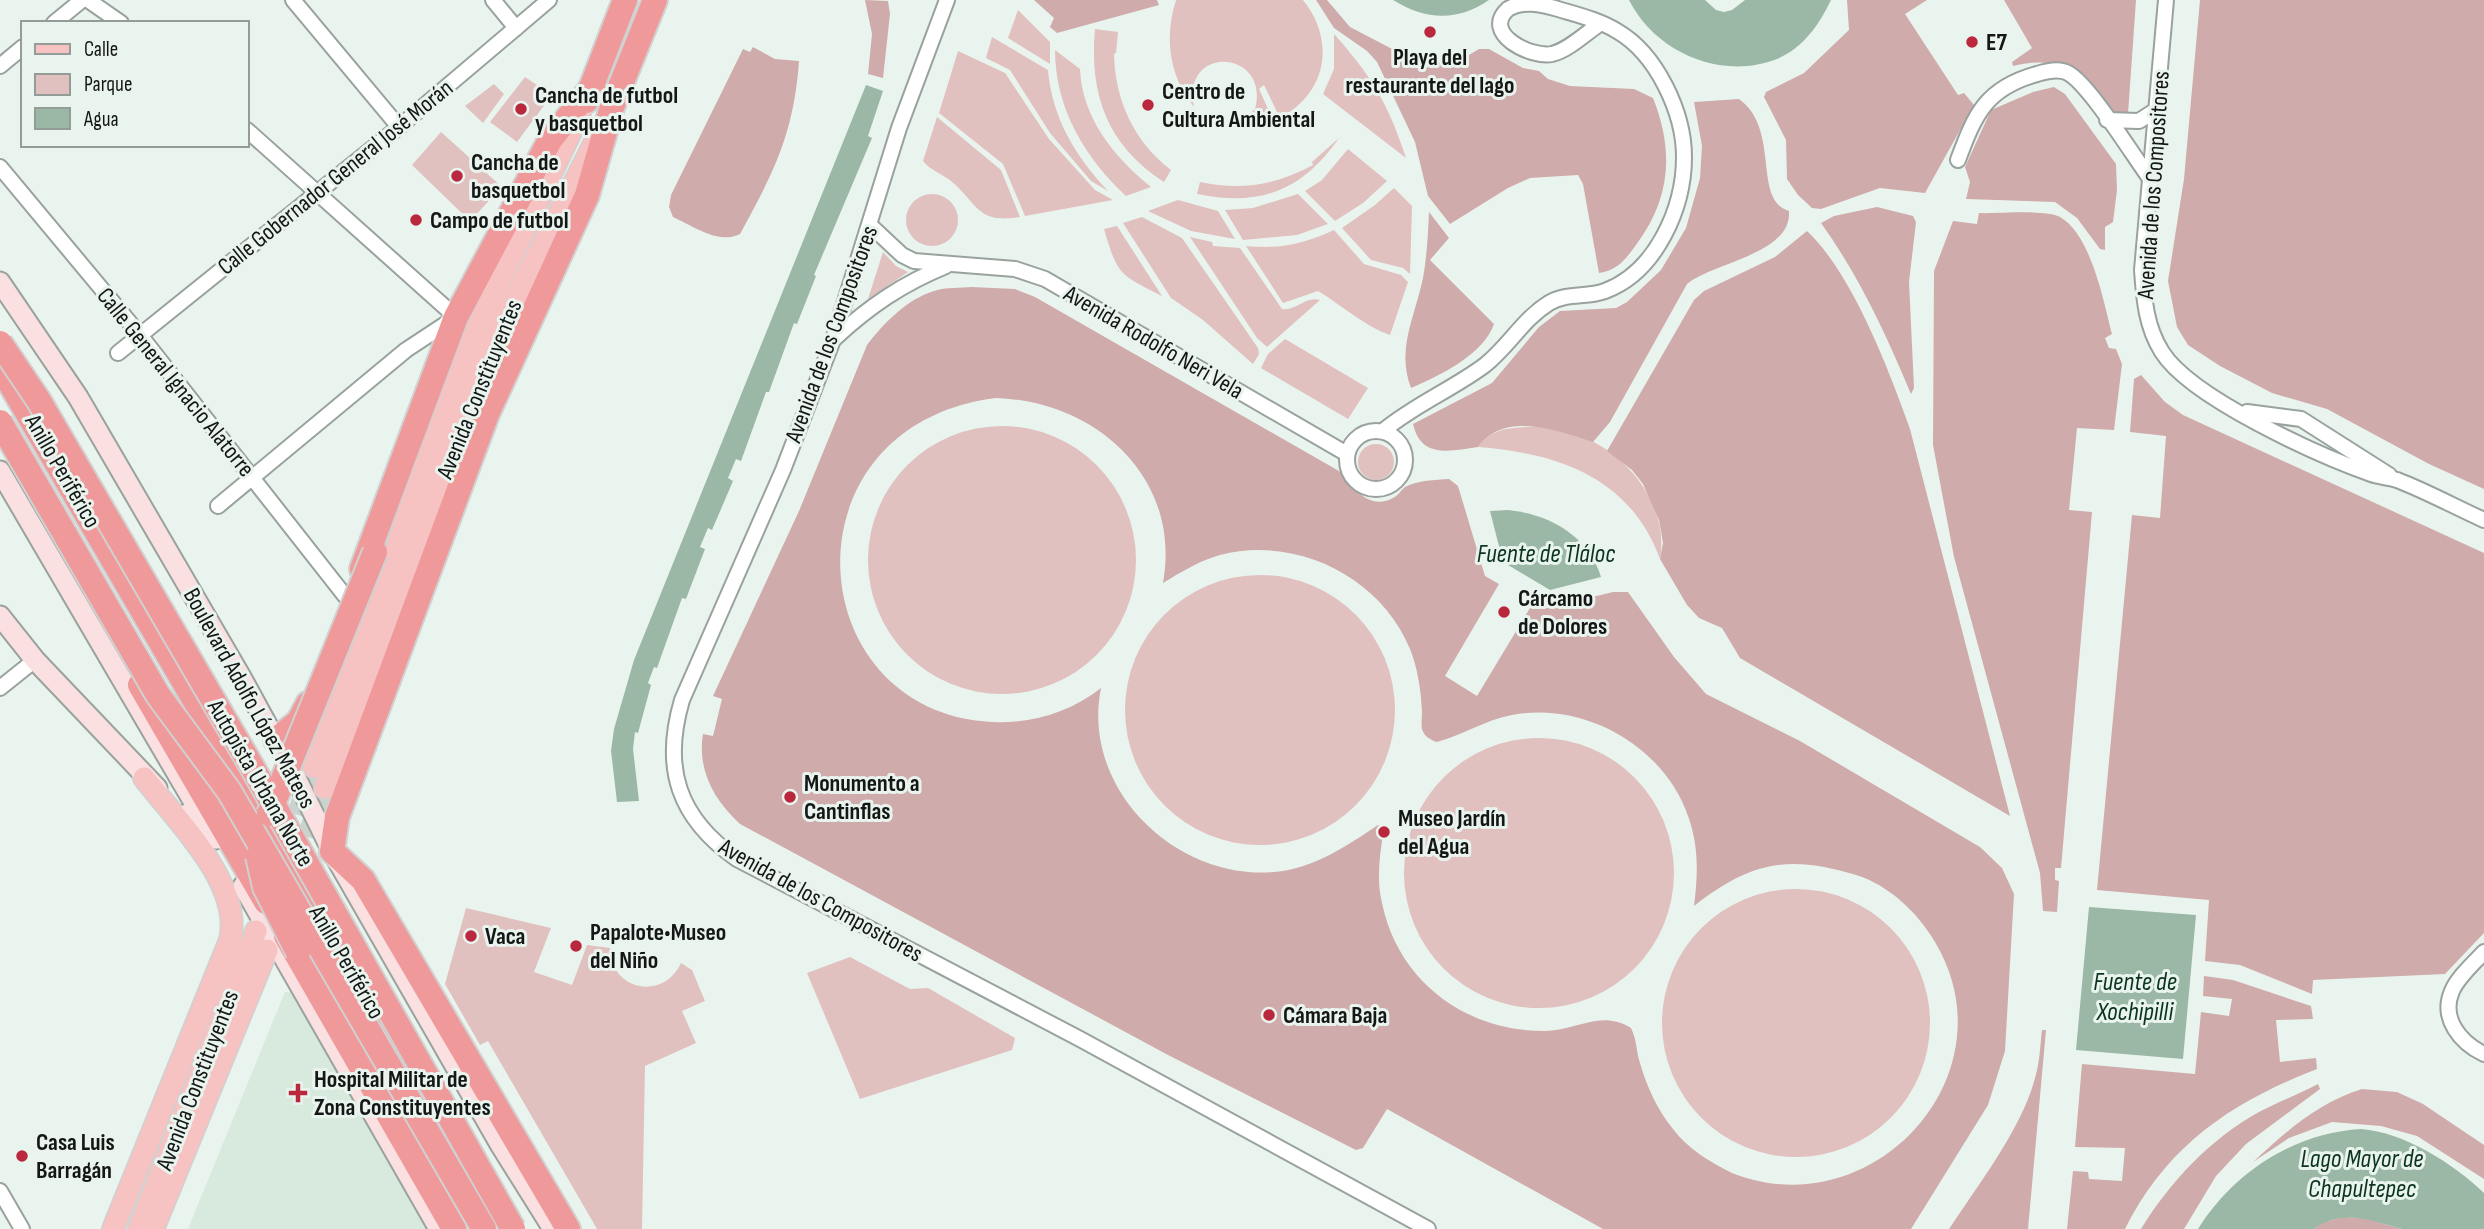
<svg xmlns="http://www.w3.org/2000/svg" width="2484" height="1229" viewBox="0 0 2484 1229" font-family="'Sofia Sans Condensed',sans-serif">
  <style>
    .built { fill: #d8e9de }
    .green { fill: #e1c0c0 }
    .forest { fill: #cfabab; fill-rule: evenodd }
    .water { fill: #9ab8a5 }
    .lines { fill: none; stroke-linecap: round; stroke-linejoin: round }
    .primary-tunnel { stroke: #cad3cd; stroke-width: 21; stroke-dasharray: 21 10; stroke-linecap: butt }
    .street-casing { stroke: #99a29d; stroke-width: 18 }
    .secondary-casing { stroke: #99a29d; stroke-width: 23 }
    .primary-casing { stroke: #d0d1d0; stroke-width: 24 }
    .highway-casing { stroke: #d0d1d0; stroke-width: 28 }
    .street { stroke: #fff; stroke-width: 14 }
    .secondary { stroke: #fae0e1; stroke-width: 19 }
    .primary { stroke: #f6c2c2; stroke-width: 21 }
    .highway { stroke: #f0999a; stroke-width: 24 }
    .highway-bridge-casing { stroke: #d0d1d0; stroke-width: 28; stroke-linecap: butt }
    .highway-bridge { stroke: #f0999a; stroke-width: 24 }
    .poi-dot { fill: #b9283d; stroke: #eaf4ee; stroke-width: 2.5 }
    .labels { text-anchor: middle; stroke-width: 6; stroke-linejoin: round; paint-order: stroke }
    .poi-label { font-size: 24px; font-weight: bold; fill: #141715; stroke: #eaf4ee; text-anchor: start }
    .street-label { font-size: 24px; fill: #141715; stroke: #eaf4ee }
    .water-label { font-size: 26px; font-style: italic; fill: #0b331f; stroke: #eaf4ee }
  </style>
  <rect width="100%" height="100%" fill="#eaf4ee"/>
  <polygon class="built" points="285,992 294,992 431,1229 188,1229"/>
  <g class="green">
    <path d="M1176,0H1303C1336,41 1327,93 1280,118L1264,85L1259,89L1273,120L1252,125L1238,124L1255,109C1271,50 1181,43 1194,107C1169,77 1164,37 1176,0Z"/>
    <polygon points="1018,10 1050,42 1050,64 1008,38"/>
    <path d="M1095,29L1118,32L1116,53L1114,54C1115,100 1134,142 1171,170L1164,182C1107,145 1089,94 1095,29Z"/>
    <path d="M1334,34C1371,75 1389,105 1406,158L1323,94L1334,69Z"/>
    <path d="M992,37L1048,70C1052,118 1076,157 1108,191L1091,181L1050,133L1010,70L986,58Z"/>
    <path d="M1055,50L1080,69C1082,118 1114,157 1151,187L1126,196C1085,158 1055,108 1055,50Z"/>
    <polygon points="958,51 1005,73 1049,139 1095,190 1113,200 1025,216 1003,164 939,113"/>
    <polygon points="525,77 552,95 517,142 490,122"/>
    <polygon points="494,84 504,94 483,123 465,106"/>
    <path d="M937,117L1001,170L1020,217C977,224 979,205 951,181C941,173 931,171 923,161Z"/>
    <polygon points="441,132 502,187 470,221 412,165"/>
    <path d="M1339,138C1302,191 1260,207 1197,194L1200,182C1241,191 1276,185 1313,165L1312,162Z"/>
    <polygon points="1348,149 1387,181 1363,203 1335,221 1305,191 1322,180"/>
    <polygon points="1394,188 1412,206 1410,274 1403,268 1371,260 1342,228 1375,205"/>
    <polygon points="1298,194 1328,224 1297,235 1243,240 1225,210 1253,208"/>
    <circle cx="932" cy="220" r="26"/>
    <polygon points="1178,200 1218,211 1235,239 1191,231 1148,211"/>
    <polygon points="1142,217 1182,238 1258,348 1259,354 1253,364 1203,320 1171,298 1123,223"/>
    <path d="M1117,226L1162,296C1119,274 1118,276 1104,229Z"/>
    <path d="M1334,230L1364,264L1401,275L1408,282L1390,335C1364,326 1343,306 1318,291L1283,303L1246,246C1279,249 1301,245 1334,230Z"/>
    <path d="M1190,237L1212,242L1213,246L1240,248L1282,309C1297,311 1305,296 1320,300L1267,347L1257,338Z"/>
    <polygon points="883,252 896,266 908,272 868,299"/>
    <polygon points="1285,339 1368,388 1348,419 1261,368 1268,354"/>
    <circle cx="1002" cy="560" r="134"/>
    <path d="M1526,427C1534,427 1544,426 1553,427C1613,438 1671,496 1660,559C1630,477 1557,453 1478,447C1490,430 1506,428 1526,427Z"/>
    <circle cx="1376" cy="462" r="18"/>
    <circle cx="1260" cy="710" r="135"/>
    <circle cx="1539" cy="873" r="135"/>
    <circle cx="1796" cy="1023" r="134"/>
    <path d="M466,908L551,928L534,972L572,985L587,945L610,948C610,990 663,1002 681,963L692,970L705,1001L682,1011L696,1043L645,1066L642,1229H597L488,1041L480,1045L445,984Z"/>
    <polygon points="850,957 910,989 928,988 1015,1038 1012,1050 860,1099 807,973"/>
  </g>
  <g class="forest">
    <polygon points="865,0 888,1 890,14 883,78 868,74 872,34"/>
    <polygon points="1034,0 1157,0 1159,5 1057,33 1050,27 1054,18"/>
    <path d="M1316,0H1327L1350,27L1417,62H1457L1479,49H1489L1523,68L1539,71L1548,79L1570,86L1634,89L1653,98C1674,151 1671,198 1636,245C1625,260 1618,270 1599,273L1583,184L1578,175L1530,178L1508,188L1450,224L1428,196L1415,142L1377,62L1367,51L1334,28Z"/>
    <polygon points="1847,0 1927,0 1905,14 1958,95 1964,93 1974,105 1925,193 1880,188 1821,209 1812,208 1798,195 1787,179 1786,140 1764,97 1766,92 1804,73 1849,30"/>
    <path d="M2004,0H2136L2128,114L2109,113C2074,77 2068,53 2013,66L2012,62L2032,48Z"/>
    <polygon points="2200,0 2484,0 2484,489 2429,464 2327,409 2272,393 2220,366 2188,345 2177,327 2168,281 2184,179"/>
    <path d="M753,47L775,59L799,61C794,133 774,172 740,234C719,245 693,226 673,217L669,207L671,195L743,49L750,52Z"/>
    <polygon points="2054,87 2065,94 2116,164 2117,190 2113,222 2105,227 2105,250 2100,249 2077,218 2055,202 1966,199 1970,182 1965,167 1991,110 2033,92"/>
    <path d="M1739,99C1781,129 1752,200 1789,211C1792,254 1714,262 1687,284L1610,422L1593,442C1558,431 1505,410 1478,447C1450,451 1421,459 1413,424L1492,383L1539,327L1560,311L1616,308L1627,302L1661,270L1686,228L1700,178L1702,146L1694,102Z"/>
    <path d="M1877,207L1913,216L1916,222L1909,282L1914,388L1911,394C1886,334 1859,276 1821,223L1834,216Z"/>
    <path d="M1429,212L1449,238L1430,260L1494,324C1483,355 1439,376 1411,388C1396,349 1415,317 1423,278C1427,256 1428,234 1429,212Z"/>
    <path d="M1979,213C1998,214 2046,209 2060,217C2091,234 2104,303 2112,334L2105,338L2109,348L2116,349L2122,364L2114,430L2077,428L2069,510L2092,512L2061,868H2055V880L2059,881L2057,912L2043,911L2040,873L1954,557L1933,445L1934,271L1953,221L1977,224Z"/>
    <path d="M1807,231C1852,273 1889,370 1910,429L2010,816L1740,658L1722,628L1699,618L1687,605L1660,559L1663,543L1659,520L1643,484L1632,470L1607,451L1694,300L1704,291L1775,257Z"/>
    <path d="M972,287L1015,289L1035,297L1339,471C1352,487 1369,511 1393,498C1398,496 1401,490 1405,487C1418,480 1435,480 1449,479L1458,486L1485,576L1499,584L1445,676L1477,696L1533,603L1543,609L1613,592H1628L1674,657L1706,694L1800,741L1980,847L2002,868L2014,894L2005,1051L1988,1105L1911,1229H1603L1387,1109L1363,1148L1356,1150L1168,1055L740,824C714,800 697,770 703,734L713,736L722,699L713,696L799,511L867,345C883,324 907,299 934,291C946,287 960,288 972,287ZM996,398C1095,401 1182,477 1163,583C1181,572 1199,561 1220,555C1296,535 1381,577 1410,649C1418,669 1421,691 1422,712C1422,717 1421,724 1422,729C1424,736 1430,740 1437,742C1463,735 1485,720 1512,715C1584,701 1664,746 1688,816C1699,846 1698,875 1694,906C1750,862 1788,854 1856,875C1889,885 1918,913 1935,942C2014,1074 1873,1229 1732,1173C1710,1162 1688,1149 1673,1129C1657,1109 1647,1087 1640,1063C1636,1051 1637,1040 1631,1028C1600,1009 1577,1031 1544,1031C1465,1031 1398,981 1382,903C1376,878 1380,853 1384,828L1378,825C1348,845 1319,865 1283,871C1182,886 1080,792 1101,688C1071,712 1031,724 992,722C798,712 780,425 996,398Z"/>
    <polygon points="2141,375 2165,402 2183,415 2484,553 2484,933 2445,974 2313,980 2312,994 2240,965 2205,961 2209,900 2097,890 2132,515 2160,518 2166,436 2130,432 2134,379"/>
    <path d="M2204,976L2233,980L2311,1006L2313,1019L2276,1020L2280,1062L2316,1058L2317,1069C2232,1102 2167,1145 2125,1229H2067L2073,1171L2088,1172L2089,1179L2122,1181L2125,1148L2075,1147L2082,1064L2195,1074L2201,1012L2229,1016L2232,999L2203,996Z"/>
    <path d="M2042,1030H2046L2028,1229H1949C1978,1185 2022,1128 2035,1078C2040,1062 2040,1046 2042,1030Z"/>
    <path d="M2318,1084L2320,1089L2246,1144L2216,1176L2184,1229H2141C2170,1182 2210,1139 2259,1112C2278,1102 2299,1094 2318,1084Z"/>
    <path d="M2362,1089L2397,1092L2423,1104L2484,1145V1179L2417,1136L2381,1126L2332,1122L2289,1138L2253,1162C2287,1131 2317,1103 2362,1089Z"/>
    <polygon points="2344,1217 2364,1218 2402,1229 2314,1229 2323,1222"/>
  </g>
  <g class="water">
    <path d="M1393,0H1489C1457,22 1425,20 1393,0Z"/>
    <path d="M1629,0H1705L1716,10L1724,12L1732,10L1745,0H1831C1819,25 1803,48 1777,59C1721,81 1655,52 1629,0Z"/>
    <polygon points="866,85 883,91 868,136 872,138 814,275 816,276 797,324 794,323 769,392 766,392 741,461 736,459 728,478 733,481 712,530 708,528 700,547 705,549 686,599 682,598 657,668 654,667 648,683 651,685 638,733 635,732 633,749 639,801 617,802 611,751 614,729 634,660"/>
    <path d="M1508,510C1548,514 1588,535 1601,577L1550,590L1503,562L1490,511Z"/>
    <polygon points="2089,907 2196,915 2183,1059 2076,1050"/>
    <path d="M2361,1129C2404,1132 2454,1164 2484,1193V1229C2463,1229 2421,1229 2402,1229C2371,1221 2343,1208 2314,1229H2198C2234,1172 2294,1133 2361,1129Z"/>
  </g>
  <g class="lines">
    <g class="primary-tunnel">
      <polyline points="287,844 314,767"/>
      <polyline points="297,866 325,788"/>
    </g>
    <g class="street-casing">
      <g id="street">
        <polyline points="88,0 121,23"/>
        <polyline points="293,0 399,127"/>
        <polyline points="493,0 516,28"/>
        <path d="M947,0L899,128L833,340L783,470L682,700C662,768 678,818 737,859L1080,1039L1428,1229"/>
        <path d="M2166,0L2142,270C2144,299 2146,327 2162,352C2191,398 2318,455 2371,474C2379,477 2388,477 2397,480C2426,491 2455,507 2484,520"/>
        <polyline points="54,23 82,0"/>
        <polyline points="0,66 23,47"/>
        <polyline points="2107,120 2139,121 2156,110"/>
        <polyline points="247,130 456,317"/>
        <path d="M1958,160C1975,114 1986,88 2037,74C2047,71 2059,68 2068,73C2089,84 2134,157 2151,180"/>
        <polyline points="0,167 140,335 349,601"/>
        <polyline points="871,226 902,255 914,261 1015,269 1045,279 1347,454"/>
        <path d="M835,338C870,306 902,284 946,266"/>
        <polyline points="118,353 399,127 549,0"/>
        <polyline points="2247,412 2301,419 2389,475"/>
        <circle cx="1376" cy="460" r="29"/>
        <path d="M1383,431C1414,405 1453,389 1485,365C1509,346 1523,319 1549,303C1567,292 1587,298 1605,291C1656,272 1684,208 1684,157C1684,113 1657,54 1617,31C1599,20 1578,15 1558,9C1541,4 1523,0 1508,9C1481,33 1530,58 1552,54C1569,50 1587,32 1601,23"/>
        <polyline points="218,506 406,350 453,319"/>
        <polyline points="0,688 35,660"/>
        <path d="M2484,952C2474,963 2458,977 2452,991C2440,1019 2461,1043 2484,1054"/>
        <polyline points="0,1191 22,1229"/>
      </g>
    </g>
    <g class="secondary-casing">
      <g id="secondary">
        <polyline points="0,282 78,397 241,677 295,776 332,851 501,1146 553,1229"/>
        <polyline points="0,471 203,818"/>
        <polyline points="0,616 35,660 157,788"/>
        <polyline points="187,814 216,839"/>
        <polyline points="243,886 439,1229"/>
      </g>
    </g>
    <g class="primary-casing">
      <g id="primary">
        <polyline points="314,767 375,611 410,509 477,329 580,113"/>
        <polyline points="325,788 495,338 595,142"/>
        <polyline points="154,1227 267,950"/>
        <path d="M113,1229L230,940C243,884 177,821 144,778"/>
        <polyline points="139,1229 256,931"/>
      </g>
    </g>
    <g class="highway-casing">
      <g id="highway">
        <polyline points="586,101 625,0"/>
        <polyline points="0,366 468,1170"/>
        <polyline points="362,569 456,317 550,140 593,86"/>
        <polyline points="140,685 266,902"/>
        <polyline points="276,740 299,721 308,704"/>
        <polyline points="286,936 454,1229"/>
        <polyline points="568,1229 363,880 332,851 337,817 487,414 587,195 612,107 655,0"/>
      </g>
    </g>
    <use href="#street" class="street"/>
    <use href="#secondary" class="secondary"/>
    <use href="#primary" class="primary"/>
    <use href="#highway" class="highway"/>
    <g class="highway-bridge-casing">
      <g id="highway-bridge">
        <polyline points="0,343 39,401 251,765 513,1229"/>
        <polyline points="0,422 158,695 229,791 484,1229"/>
        <polyline points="269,814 375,552"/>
        <polyline points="258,856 265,887 298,952"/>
      </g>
    </g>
    <use href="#highway-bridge" class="highway-bridge"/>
  </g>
  <g class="poi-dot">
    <circle cx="1430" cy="32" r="7"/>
    <circle cx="1972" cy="42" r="7"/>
    <circle cx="1148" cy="105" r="7"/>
    <circle cx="521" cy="109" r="7"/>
    <circle cx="457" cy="176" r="7"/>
    <circle cx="416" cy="220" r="7"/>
    <circle cx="1504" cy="612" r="7"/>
    <circle cx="790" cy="797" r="7"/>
    <circle cx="1384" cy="832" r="7"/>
    <circle cx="471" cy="936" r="7"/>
    <circle cx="576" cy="946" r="7"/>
    <circle cx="1269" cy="1015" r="7"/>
    <path d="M294.5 1082.5h7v7h7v7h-7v7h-7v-7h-7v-7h7z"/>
    <circle cx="22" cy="1156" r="7"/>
  </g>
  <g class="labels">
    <g class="poi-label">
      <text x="1986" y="50">E7</text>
      <text x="1430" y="65" text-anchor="middle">Playa del<tspan x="1430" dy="28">restaurante del lago</tspan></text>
      <text x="1162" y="99">Centro de<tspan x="1162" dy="28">Cultura Ambiental</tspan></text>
      <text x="535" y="103">Cancha de futbol<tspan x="535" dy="28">y basquetbol</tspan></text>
      <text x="471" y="170">Cancha de<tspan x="471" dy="28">basquetbol</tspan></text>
      <text x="430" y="228">Campo de futbol</text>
      <text x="1518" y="606">Cárcamo<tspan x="1518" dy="28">de Dolores</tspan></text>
      <text x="804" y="791">Monumento a<tspan x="804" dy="28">Cantinflas</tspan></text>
      <text x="1398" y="826">Museo Jardín<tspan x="1398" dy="28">del Agua</tspan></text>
      <text x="590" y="940">Papalote•Museo<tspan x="590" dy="28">del Niño</tspan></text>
      <text x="485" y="944">Vaca</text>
      <text x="1283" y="1023">Cámara Baja</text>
      <text x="314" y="1087">Hospital Militar de<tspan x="314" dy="28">Zona Constituyentes</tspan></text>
      <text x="36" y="1150">Casa Luis<tspan x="36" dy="28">Barragán</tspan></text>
    </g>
    <g class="street-label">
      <text transform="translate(335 177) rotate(-39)" y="8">Calle Gobernador General José Morán</text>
      <text transform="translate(2153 185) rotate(-86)" y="8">Avenida de los Compositores</text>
      <text transform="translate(831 334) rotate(-70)" y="8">Avenida de los Compositores</text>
      <text transform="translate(1154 342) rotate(30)" y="8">Avenida Rodolfo Neri Vela</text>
      <text transform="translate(176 382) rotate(51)" y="8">Calle General Ignacio Alatorre</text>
      <text transform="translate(479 389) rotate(-68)" y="8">Avenida Constituyentes</text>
      <text transform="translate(63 471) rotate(60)" y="8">Anillo Periférico</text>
      <text transform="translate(250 698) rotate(61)" y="8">Boulevard Adolfo López Mateos</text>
      <text transform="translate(261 783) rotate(60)" y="8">Autopista Urbana Norte</text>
      <text transform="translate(821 900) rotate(29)" y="8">Avenida de los Compositores</text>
      <text transform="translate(347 962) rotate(60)" y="8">Anillo Periférico</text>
      <text transform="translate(197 1080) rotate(-69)" y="8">Avenida Constituyentes</text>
    </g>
    <g class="water-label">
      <text x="1546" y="562">Fuente de Tláloc</text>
      <text x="2135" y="990">Fuente de<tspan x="2135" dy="30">Xochipilli</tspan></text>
      <text x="2362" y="1167">Lago Mayor de<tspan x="2362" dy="30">Chapultepec</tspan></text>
    </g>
  </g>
  <rect x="21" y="21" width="228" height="126" fill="#eaf4ee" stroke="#949c97" stroke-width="2"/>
  <rect x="35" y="44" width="35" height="10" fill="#f6c2c2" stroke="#949c97" stroke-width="2"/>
  <text x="84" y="56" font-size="21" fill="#141715">Calle</text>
  <rect x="35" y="74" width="35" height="21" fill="#e1c0c0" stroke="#949c97" stroke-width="2"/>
  <text x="84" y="91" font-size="21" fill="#141715">Parque</text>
  <rect x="35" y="108" width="35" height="21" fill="#9ab8a5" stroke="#949c97" stroke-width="2"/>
  <text x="84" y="126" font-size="21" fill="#141715">Agua</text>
</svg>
